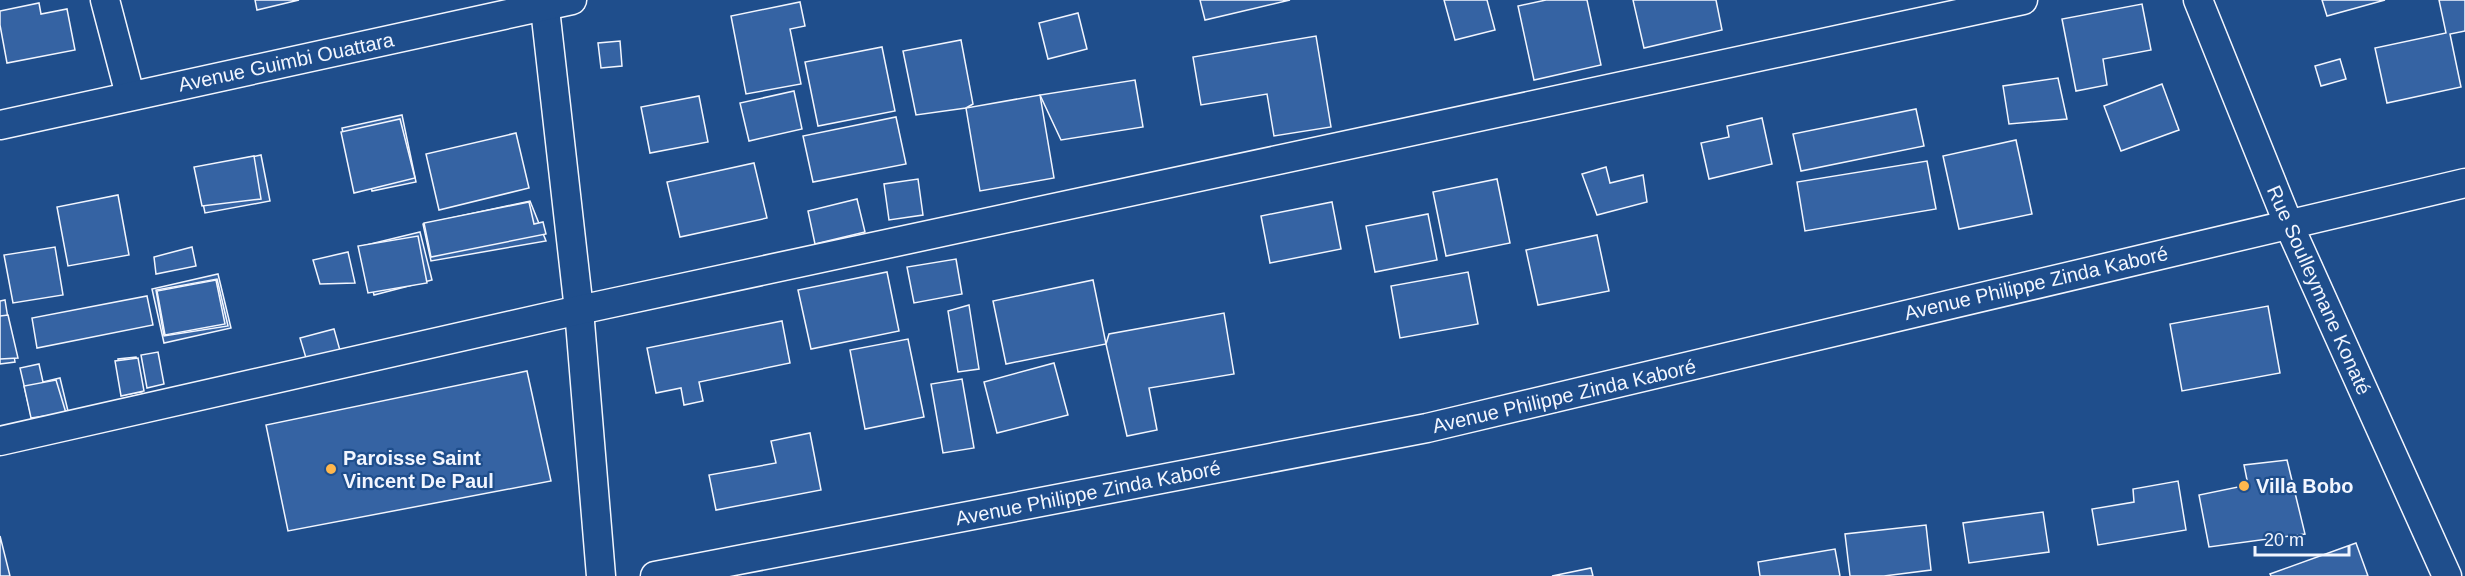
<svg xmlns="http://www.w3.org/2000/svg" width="2465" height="576" viewBox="0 0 2465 576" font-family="Helvetica,sans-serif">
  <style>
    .building { fill: #3563a3; stroke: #f2f6ff; stroke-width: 1.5 }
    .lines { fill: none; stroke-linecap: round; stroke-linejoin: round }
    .street-casing { stroke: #f2f6ff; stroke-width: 31 }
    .street { stroke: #1f4e8c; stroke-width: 28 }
    .poi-dot { fill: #ffb74d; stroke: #1f4e8c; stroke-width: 2 }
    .labels { text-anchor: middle; stroke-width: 4.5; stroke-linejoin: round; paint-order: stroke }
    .street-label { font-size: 20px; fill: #f2f6ff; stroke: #1f4e8c }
    .poi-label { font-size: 20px; font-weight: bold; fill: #f2f6ff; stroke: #1f4e8c; text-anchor: start }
  </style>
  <rect width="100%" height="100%" fill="#1f4e8c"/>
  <g class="building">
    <polygon points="255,0 299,0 257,10"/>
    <polygon points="1200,0 1290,0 1205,20"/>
    <polygon points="1444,0 1487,0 1495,30 1455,40"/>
    <polygon points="1546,0 1587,0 1601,65 1534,80 1518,6"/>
    <polygon points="1633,0 1716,0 1722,30 1644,48"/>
    <polygon points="2322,0 2385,0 2327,16"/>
    <polygon points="2439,0 2465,0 2465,31 2450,34 2461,87 2387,103 2375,48 2446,33"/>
    <polygon points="800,2 805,26 790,29 801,84 746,94 731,16"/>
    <polygon points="39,3 41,14 67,9 75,50 7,63 0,25 0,11"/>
    <polygon points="2142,4 2151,50 2103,59 2107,85 2076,91 2062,19"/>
    <polygon points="1078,13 1087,49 1048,59 1039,23"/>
    <polygon points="1316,36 1331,127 1274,136 1267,94 1201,105 1193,57"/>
    <polygon points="961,40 973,104 966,108 916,115 903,51"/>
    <polygon points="620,41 622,66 601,68 598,43"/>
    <polygon points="882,47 895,111 818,126 805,62"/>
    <polygon points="2340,59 2346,79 2321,86 2315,66"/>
    <polygon points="2058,78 2067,119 2009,124 2003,86"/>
    <polygon points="1135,80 1143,127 1061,140 1040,95"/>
    <polygon points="2162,84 2179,130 2121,151 2104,106"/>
    <polygon points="794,91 802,129 749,141 740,103"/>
    <polygon points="1040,95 1054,178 980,191 966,108"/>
    <polygon points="699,96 708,142 650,153 641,107"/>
    <polygon points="1916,109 1924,146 1801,171 1793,134"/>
    <polygon points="402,115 416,182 372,191 369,177 353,180 342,128"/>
    <polygon points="896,117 906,164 813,182 803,136"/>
    <polygon points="1762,118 1772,164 1709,179 1701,143 1729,137 1727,126"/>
    <polygon points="400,119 415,178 354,193 341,132"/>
    <polygon points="516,133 529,188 439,210 426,154"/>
    <polygon points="2016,140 2032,214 1959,229 1943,156"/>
    <polygon points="261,155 270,201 205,213 196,169"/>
    <polygon points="254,156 261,199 202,206 194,167"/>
    <polygon points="1927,161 1936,209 1805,231 1797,182"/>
    <polygon points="754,163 767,218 680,237 667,182"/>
    <polygon points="1606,167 1610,183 1643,175 1647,202 1597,215 1582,174"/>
    <polygon points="918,179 923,215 889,220 884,184"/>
    <polygon points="1497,179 1510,243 1446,256 1433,192"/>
    <polygon points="118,195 129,255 68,266 57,207"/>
    <polygon points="857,199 865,232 815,244 808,211"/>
    <polygon points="530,201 546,241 431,261 423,224"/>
    <polygon points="529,202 534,224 543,222 546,234 431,257 424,223"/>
    <polygon points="1332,202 1341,249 1270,263 1261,216"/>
    <polygon points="1428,214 1437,260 1375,272 1366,226"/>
    <polygon points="420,232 432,280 374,295 362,246"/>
    <polygon points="1597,235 1609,291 1538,305 1526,250"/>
    <polygon points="418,236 427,283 368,293 358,246"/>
    <polygon points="55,247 63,295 13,303 4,255"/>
    <polygon points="192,247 196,266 156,274 154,257"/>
    <polygon points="348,252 355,283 320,284 313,260"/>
    <polygon points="956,259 962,294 914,303 907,267"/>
    <polygon points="887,272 899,331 811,349 798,290"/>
    <polygon points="1468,272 1478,324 1400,338 1391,286"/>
    <polygon points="218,274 231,328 164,343 152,289"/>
    <polygon points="217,279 228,326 164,336 156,290"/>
    <polygon points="216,280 225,324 165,335 157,291"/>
    <polygon points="1093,280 1106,344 1006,364 993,301"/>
    <polygon points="147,296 153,325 37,348 32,318"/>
    <polygon points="5,300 15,362 0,364 0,301"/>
    <polygon points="969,305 979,369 958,372 948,311"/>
    <polygon points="2268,306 2280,373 2182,391 2170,324"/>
    <polygon points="1224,313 1234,374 1149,388 1157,430 1127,436 1106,344 1109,334"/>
    <polygon points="8,315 18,358 0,359 0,316"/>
    <polygon points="782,321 790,363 699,382 703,401 684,405 681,388 656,393 647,348"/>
    <polygon points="334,329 341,354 306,358 300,338"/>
    <polygon points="908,339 924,417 865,429 850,350"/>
    <polygon points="158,352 164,384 147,388 141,355"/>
    <polygon points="136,357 142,392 124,395 118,359"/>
    <polygon points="138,358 144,391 121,396 115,361"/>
    <polygon points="1054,363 1068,415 997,433 984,382"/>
    <polygon points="39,364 43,382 60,378 68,411 32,420 20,368"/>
    <polygon points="527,371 551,481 288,531 266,425"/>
    <polygon points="962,379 974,448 943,453 931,384"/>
    <polygon points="56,380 66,413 31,418 24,386"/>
    <polygon points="810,433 821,490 716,510 709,475 776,463 771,441"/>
    <polygon points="2287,460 2305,534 2209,547 2199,495 2248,485 2244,465"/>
    <polygon points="2178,481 2186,530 2098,545 2092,509 2134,502 2133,489"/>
    <polygon points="2043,512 2049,552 1969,563 1963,523"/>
    <polygon points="1926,525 1931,570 1884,576 1850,576 1845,534"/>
    <polygon points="0,536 10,576 0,576"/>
    <polygon points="2356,543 2368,576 2271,576 2270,574"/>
    <polygon points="1835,549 1840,576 1760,576 1758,562"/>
    <polygon points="1591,568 1593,576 1552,576"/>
  </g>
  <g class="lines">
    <g class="street-casing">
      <g id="street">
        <polyline points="105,0 130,95"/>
        <polyline points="544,0 579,310 601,576"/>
        <polyline points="2198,0 2288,223 2447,576"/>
        <polyline points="0,125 572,0"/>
        <polyline points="0,441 579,310 2023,0"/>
        <polyline points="655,576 1427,428 2465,183"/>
      </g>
    </g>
    <use href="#street" class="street"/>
  </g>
  <g class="poi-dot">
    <circle cx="331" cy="469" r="6"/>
    <circle cx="2244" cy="486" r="6"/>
  </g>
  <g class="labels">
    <g class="street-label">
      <text transform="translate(286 62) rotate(-12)" y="7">Avenue Guimbi Ouattara</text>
      <text transform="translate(2036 283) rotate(-13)" y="7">Avenue Philippe Zinda Kaboré</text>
      <text transform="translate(2319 290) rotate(66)" y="7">Rue Soulleymane Konaté</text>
      <text transform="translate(1564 396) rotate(-13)" y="7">Avenue Philippe Zinda Kaboré</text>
      <text transform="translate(1088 493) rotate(-11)" y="7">Avenue Philippe Zinda Kaboré</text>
    </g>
    <g class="poi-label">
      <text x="343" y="465">Paroisse Saint<tspan x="343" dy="23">Vincent De Paul</tspan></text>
      <text x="2256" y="493">Villa Bobo</text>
    </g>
  </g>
  <path d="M2255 546v9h94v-9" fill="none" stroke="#f2f6ff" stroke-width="3"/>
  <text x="2264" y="546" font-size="18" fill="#f2f6ff" stroke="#1f4e8c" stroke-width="4.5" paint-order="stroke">20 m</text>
</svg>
